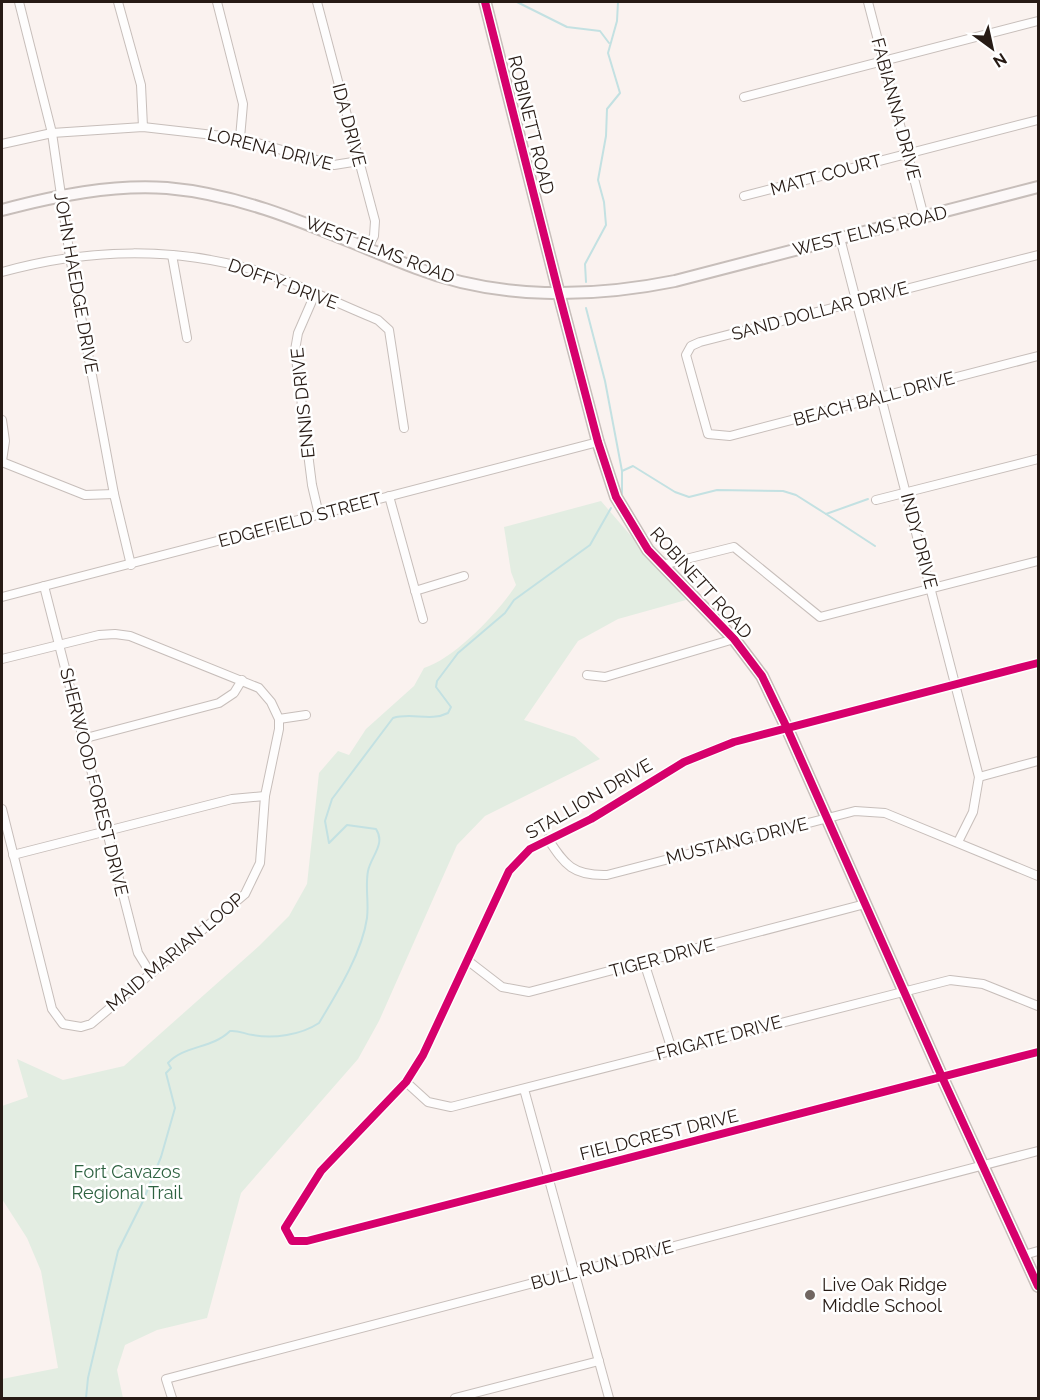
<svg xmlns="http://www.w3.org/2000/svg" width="1040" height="1400" viewBox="0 0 1040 1400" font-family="Raleway,sans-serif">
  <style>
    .green { fill: #e3ede2 }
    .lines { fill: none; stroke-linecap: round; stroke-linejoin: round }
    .stream { stroke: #c3e1e2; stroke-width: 2 }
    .street-casing { stroke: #c7beba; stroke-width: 10 }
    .secondary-casing { stroke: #c7beba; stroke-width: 14 }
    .street { stroke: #fefdfd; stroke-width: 8 }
    .secondary { stroke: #fcf8f8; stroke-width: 10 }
    .cycleway-casing { stroke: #fff; stroke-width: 11 }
    .cycleway { stroke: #d6006c; stroke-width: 8 }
    .poi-dot { fill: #716661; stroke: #fff; stroke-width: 2 }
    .labels { text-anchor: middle; stroke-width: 5; stroke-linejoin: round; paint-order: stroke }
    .street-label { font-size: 18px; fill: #271b15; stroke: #fff }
    .park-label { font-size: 18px; fill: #2e6241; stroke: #fff }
    .poi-label { font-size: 18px; fill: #271b15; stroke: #fff; text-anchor: start }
  </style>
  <rect width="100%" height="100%" fill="#faf2ef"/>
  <path class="green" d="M601,501L686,600L618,619L578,641L524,720L575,737L600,759L485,816L457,845L379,1021L358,1059L241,1193L207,1318L157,1330L125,1345L117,1370L123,1398H2V1379L58,1368L41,1271L27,1238L2,1199V1106L28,1097L17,1059L63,1080L124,1066L259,946L289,916L307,884L319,773L338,751L349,755L366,729L414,686L424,668C454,659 499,612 516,585L511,572L504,527Z"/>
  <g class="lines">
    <g class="stream">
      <polyline points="517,2 567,27 600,31 609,43"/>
      <polyline points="586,282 585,264 606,225 604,202 598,180 606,136 607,109 620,93 608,53 617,21 618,2"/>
      <polyline points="586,308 605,381 622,471"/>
      <polyline points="622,494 622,471 633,466 675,492 689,497 717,490 783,491 796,495 826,514 868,499"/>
      <polyline points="826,514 875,546"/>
      <path d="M86,1398L88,1378L118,1251L143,1201L161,1157L175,1108L166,1073L171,1068L168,1063C184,1045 212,1049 230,1031C239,1030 244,1034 253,1035C273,1039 301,1035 319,1023C337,993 362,953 367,918C369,902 365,887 368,871C371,856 386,844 376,829L347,825L329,843L325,821L332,799L393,718C412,712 430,722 448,713L451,707L436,687L437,681L458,653L505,613L514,600L590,545L611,508"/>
    </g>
    <g class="street-casing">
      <g id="street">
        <polyline points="19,2 52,133 70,257 114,494 131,565"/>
        <polyline points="118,2 141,85 143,127"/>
        <polyline points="217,2 243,104 240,138"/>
        <polyline points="317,2 375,221 374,236 368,247"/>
        <polyline points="868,2 924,217"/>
        <polyline points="744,97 1038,21"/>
        <polyline points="2,144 52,133 143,127 240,138 334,165 359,161"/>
        <polyline points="744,196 1038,120"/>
        <polyline points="840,238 979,777 973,812 958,842"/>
        <polyline points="172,255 187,338"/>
        <polyline points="1038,255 700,342 691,346 686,355 708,434 730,436 1038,356"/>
        <path d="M2,272C88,248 178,246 264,273C303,286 341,305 378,320L389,330L404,428"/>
        <polyline points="315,294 298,333 295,350 312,485 319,515"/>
        <polyline points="2,420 5,441 2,461"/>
        <polyline points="2,462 85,495 114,494"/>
        <polyline points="389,496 423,619"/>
        <polyline points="876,500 1038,459"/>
        <polyline points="662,565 734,547 820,617 1038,561"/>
        <polyline points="44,586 138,953 151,974"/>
        <polyline points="415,591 464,576"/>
        <polyline points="2,597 598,442"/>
        <polyline points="2,659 99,635 115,634 130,636 259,688 271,702 279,719 279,729 265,796 260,863 245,894 91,1024 81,1027 63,1024 52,1009 2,809"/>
        <polyline points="1038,663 734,742 684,762 591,819 530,849 509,871 423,1055 406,1082 321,1171 285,1228 292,1241 307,1241 1038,1052"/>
        <polyline points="587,675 605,677 734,639"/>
        <polyline points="279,719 306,715"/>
        <polyline points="82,739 219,703 234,693 242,680"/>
        <polyline points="979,777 1038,761"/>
        <path d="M548,839C565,865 573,876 607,875L855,811L885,813L1038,876"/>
        <polyline points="13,855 232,799 265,796"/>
        <polyline points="467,960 502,987 529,992 865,904"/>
        <polyline points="644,962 672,1050"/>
        <polyline points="406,1082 428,1102 451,1107 950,980 983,984 1038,1006"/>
        <polyline points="524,1089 609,1398"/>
        <polyline points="1024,1255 1038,1251"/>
        <polyline points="172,1398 166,1379 1038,1151"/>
        <polyline points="455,1398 599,1361"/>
      </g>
    </g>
    <g class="secondary-casing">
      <g id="secondary">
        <polyline points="485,2 559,294 598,442 616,497 648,550 734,639 762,676 787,728 942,1077 1038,1286"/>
        <path d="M2,210C55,196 112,184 167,188C257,196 334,237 416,268C498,300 591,298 675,281L1038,187"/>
      </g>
    </g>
    <use href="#street" class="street"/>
    <use href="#secondary" class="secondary"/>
    <g class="cycleway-casing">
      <g id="cycleway">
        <polyline points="485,2 559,294 598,442 616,497 648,550 734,639 762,676 787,728 942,1077 1038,1286"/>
        <polyline points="1038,663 734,742 684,762 591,819 530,849 509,871 423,1055 406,1082 321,1171 285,1228 292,1241 307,1241 1038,1052"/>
      </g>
    </g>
    <use href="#cycleway" class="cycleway"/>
  </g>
  <circle class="poi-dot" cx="810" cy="1295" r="6"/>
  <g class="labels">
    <g class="street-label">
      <text transform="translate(896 109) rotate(75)" y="6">FABIANNA DRIVE</text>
      <text transform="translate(349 125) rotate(75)" y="6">IDA DRIVE</text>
      <text transform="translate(531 125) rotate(76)" y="6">ROBINETT ROAD</text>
      <text transform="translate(270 149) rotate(14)" y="6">LORENA DRIVE</text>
      <text transform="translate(826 175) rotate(-15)" y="6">MATT COURT</text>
      <text transform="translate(870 231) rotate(-14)" y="6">WEST ELMS ROAD</text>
      <text transform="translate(380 250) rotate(21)" y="6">WEST ELMS ROAD</text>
      <text transform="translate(76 283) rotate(80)" y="6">JOHN HAEDGE DRIVE</text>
      <text transform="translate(283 284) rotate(20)" y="6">DOFFY DRIVE</text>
      <text transform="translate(820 311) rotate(-15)" y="6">SAND DOLLAR DRIVE</text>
      <text transform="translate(874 399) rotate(-15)" y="6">BEACH BALL DRIVE</text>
      <text transform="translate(303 403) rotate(-96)" y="6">ENNIS DRIVE</text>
      <text transform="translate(300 520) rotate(-15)" y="6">EDGEFIELD STREET</text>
      <text transform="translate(919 541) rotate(75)" y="6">INDY DRIVE</text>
      <text transform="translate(701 583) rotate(48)" y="6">ROBINETT ROAD</text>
      <text transform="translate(94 782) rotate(76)" y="6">SHERWOOD FOREST DRIVE</text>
      <text transform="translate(589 799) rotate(-30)" y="6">STALLION DRIVE</text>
      <text transform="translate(737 841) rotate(-14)" y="6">MUSTANG DRIVE</text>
      <text transform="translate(175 952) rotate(-40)" y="6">MAID MARIAN LOOP</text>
      <text transform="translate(662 958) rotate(-15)" y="6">TIGER DRIVE</text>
      <text transform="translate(719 1038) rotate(-15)" y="6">FRIGATE DRIVE</text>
      <text transform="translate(659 1135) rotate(-14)" y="6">FIELDCREST DRIVE</text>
      <text transform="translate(602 1265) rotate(-15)" y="6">BULL RUN DRIVE</text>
    </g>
    <g class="park-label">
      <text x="127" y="1178">Fort Cavazos<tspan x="127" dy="21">Regional Trail</tspan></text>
    </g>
    <g class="poi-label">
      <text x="822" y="1291">Live Oak Ridge<tspan x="822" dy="21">Middle School</tspan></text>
    </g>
  </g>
  <rect width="1040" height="1400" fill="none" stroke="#271b15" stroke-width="6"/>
  <g transform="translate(992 48) rotate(147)" stroke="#ffffff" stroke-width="4.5" paint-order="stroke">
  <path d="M0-4.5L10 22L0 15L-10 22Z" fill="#271b15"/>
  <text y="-9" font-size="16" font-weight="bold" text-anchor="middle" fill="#271b15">N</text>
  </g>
</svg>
